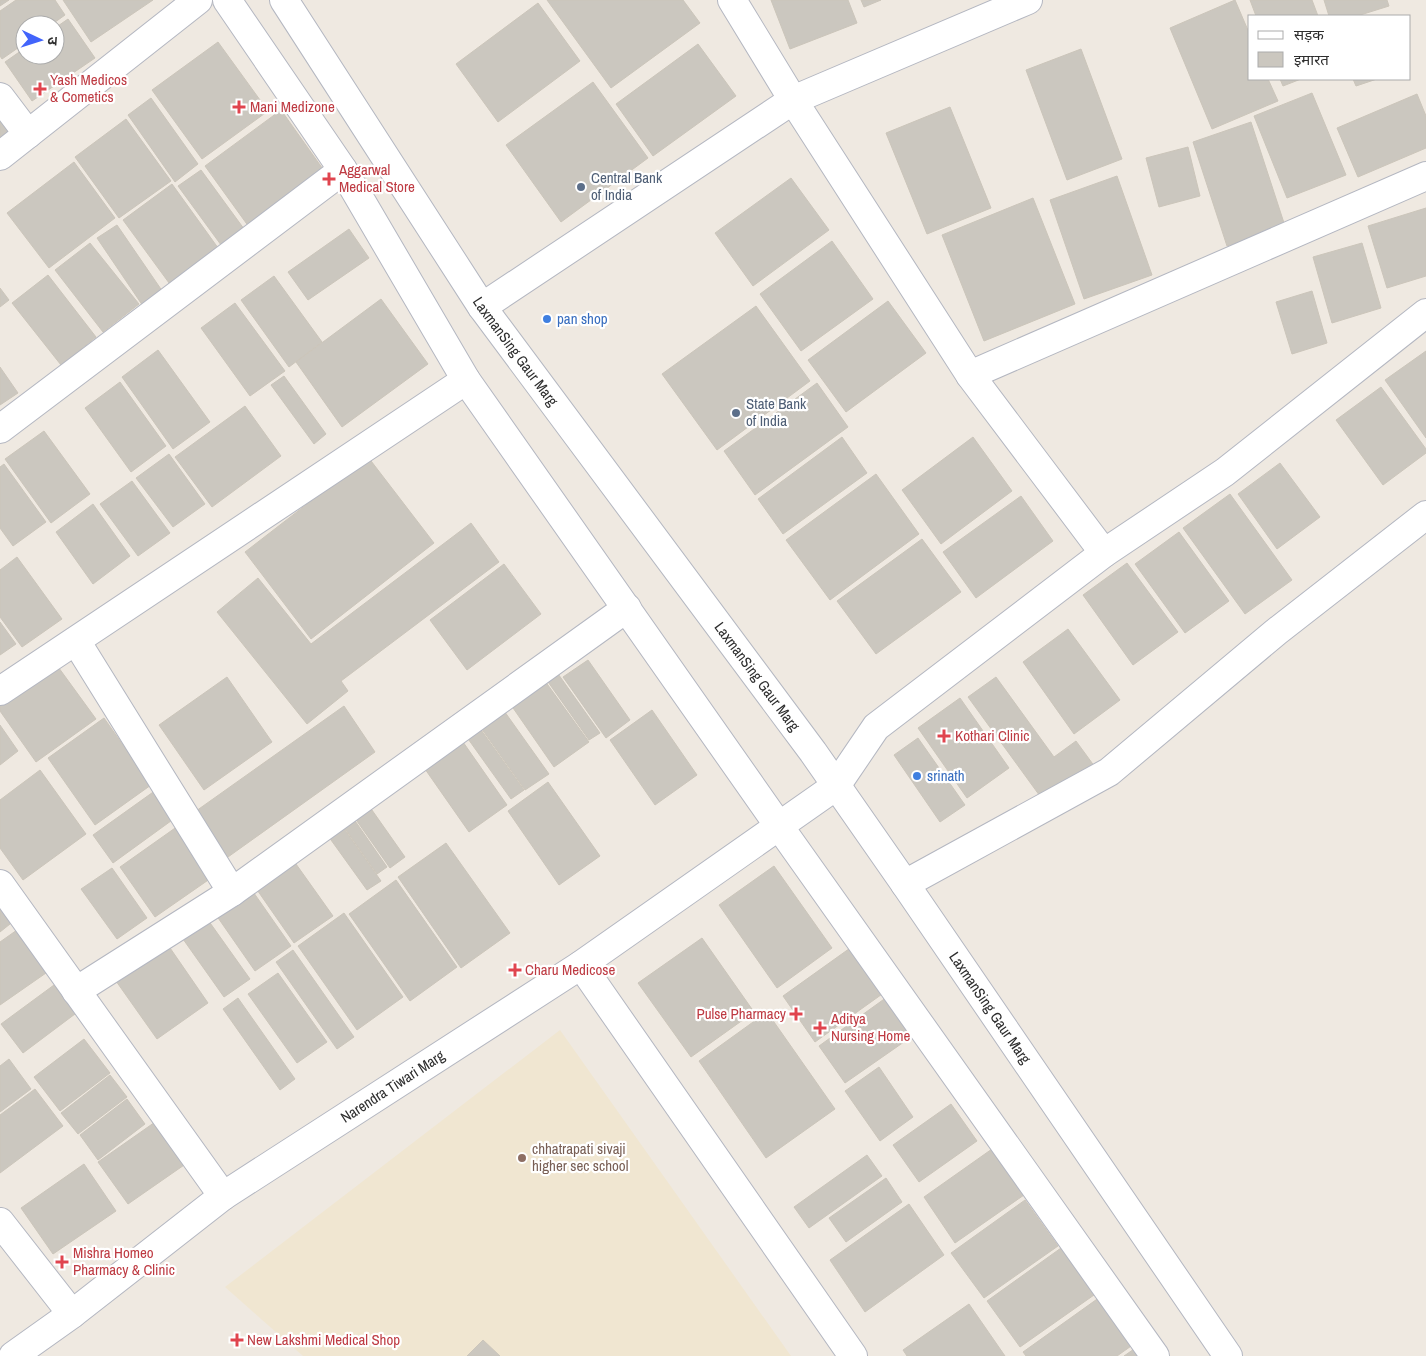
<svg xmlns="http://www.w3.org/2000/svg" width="1426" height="1356" viewBox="0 0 1426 1356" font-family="'Archivo Narrow','Noto Sans Devanagari',sans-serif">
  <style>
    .education { fill: #f0e6d1 }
    .building { fill: #cbc7bf; stroke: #cbc5ba }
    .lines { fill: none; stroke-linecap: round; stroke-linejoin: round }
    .street-casing { stroke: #b4b7c1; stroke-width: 30 }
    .secondary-casing { stroke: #b4b7c1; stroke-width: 30 }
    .street { stroke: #fff; stroke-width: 28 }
    .secondary { stroke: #fff; stroke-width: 28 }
    .health-dot { fill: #e0444e; stroke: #fff; stroke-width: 2 }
    .service-dot { fill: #5c6f8a; stroke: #fff; stroke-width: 2 }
    .shop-dot { fill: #3f7fe0; stroke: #fff; stroke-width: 2 }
    .education-dot { fill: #8d6e63; stroke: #fff; stroke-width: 2 }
    .labels { text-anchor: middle; stroke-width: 4.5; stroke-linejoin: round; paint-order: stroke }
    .health-label { font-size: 15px; fill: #be3a42; stroke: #fff; text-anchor: start }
    .service-label { font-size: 15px; fill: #4e5e75; stroke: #fff; text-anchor: start }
    .shop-label { font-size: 15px; fill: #366cbe; stroke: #fff; text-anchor: start }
    .street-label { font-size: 15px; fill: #2e2e2e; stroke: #fff }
    .education-label { font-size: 15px; fill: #785e54; stroke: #fff; text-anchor: start }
  </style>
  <rect width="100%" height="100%" fill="#efe9e1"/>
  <polygon class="education" points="560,1030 791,1356 303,1356 225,1287"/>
  <g class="building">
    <polygon points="0,0 9,0 0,6"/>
    <polygon points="16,0 55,0 65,15 51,25 25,25 25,43 2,59 0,56 0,11"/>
    <polygon points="63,0 153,0 91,42"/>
    <polygon points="547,0 683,0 700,23 611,88"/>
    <polygon points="771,0 848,0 857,23 790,49"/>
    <polygon points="861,0 881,0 864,7"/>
    <polygon points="1235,0 1250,35 1250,79 1268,79 1278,101 1212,129 1170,28"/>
    <polygon points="1250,0 1312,0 1318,16 1256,16"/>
    <polygon points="1324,0 1387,0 1389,6 1357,16 1329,16"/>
    <polygon points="538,3 580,61 498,122 456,64"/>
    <polygon points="68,19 95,58 32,101 5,62 25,48 25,55 55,55 55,28"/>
    <polygon points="218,42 268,111 202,159 152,90"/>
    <polygon points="698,44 736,96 653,156 616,104"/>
    <polygon points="1081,49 1122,159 1067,180 1026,70"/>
    <polygon points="1280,79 1301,79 1283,86"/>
    <polygon points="1353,79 1377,79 1356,86"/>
    <polygon points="593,82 648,158 561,222 506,145"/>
    <polygon points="1312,93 1346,175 1287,198 1254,116"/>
    <polygon points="1417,94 1426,116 1426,148 1358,177 1337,128"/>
    <polygon points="151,98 198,164 175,182 128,115"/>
    <polygon points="950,107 991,208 927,234 886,133"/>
    <polygon points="281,110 325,172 249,227 205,166"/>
    <polygon points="0,115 10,130 0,137"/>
    <polygon points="126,119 171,181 119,218 75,157"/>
    <polygon points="1251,122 1285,226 1227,246 1193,142"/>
    <polygon points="1188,147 1200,196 1159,207 1146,158"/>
    <polygon points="74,162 115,218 49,268 7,213"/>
    <polygon points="201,170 247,233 224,249 178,186"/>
    <polygon points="1117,176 1152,275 1084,299 1050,200"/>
    <polygon points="791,178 829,230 753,286 715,233"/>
    <polygon points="172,184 221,252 172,287 123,220"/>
    <polygon points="1033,198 1075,304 984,341 942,235"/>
    <polygon points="1426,208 1426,276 1387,288 1368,226"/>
    <polygon points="117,225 165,295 145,309 97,238"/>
    <polygon points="349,229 369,258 308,300 288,272"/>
    <polygon points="832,241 873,299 801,351 760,294"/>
    <polygon points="90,243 139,304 103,332 55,270"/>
    <polygon points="1362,243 1381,308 1332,323 1313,257"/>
    <polygon points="48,275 96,337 61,365 12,303"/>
    <polygon points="274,276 322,342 289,367 241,300"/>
    <polygon points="0,288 9,300 0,307"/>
    <polygon points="1312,291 1327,343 1292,354 1276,302"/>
    <polygon points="381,299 428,364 342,427 296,362"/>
    <polygon points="888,301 926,353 846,412 808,360"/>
    <polygon points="235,303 285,371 250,396 201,328"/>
    <polygon points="756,306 810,381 717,450 662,374"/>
    <polygon points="158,350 210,422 173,449 122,377"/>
    <polygon points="1426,351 1426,438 1385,380"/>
    <polygon points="0,367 18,393 0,405"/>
    <polygon points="284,376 326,434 314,444 271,385"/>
    <polygon points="120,382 166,446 131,472 85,408"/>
    <polygon points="817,383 848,427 755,495 724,451"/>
    <polygon points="1381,387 1426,449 1426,453 1383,485 1336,420"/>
    <polygon points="245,406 281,456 212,507 175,457"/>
    <polygon points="44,431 90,494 51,523 5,459"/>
    <polygon points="842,437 867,473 783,534 758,499"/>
    <polygon points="973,437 1012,491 941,544 902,490"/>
    <polygon points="169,454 205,504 173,527 136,478"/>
    <polygon points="368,457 434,543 311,639 245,552"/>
    <polygon points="1280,463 1320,517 1277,549 1238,494"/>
    <polygon points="4,464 46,522 13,546 0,528 0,467"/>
    <polygon points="876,474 919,534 830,600 786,540"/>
    <polygon points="132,481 170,533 138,556 100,504"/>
    <polygon points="1230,494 1292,580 1245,614 1183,528"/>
    <polygon points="1021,496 1053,541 976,598 943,552"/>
    <polygon points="93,504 130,556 93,584 56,532"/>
    <polygon points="471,523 499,562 341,681 348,691 307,724 217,612 258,578 311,644"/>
    <polygon points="1179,532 1229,601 1185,633 1135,564"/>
    <polygon points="922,539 961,592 876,654 837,601"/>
    <polygon points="17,557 62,619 22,647 0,617 0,570"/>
    <polygon points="1127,563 1178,632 1133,665 1083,595"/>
    <polygon points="504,564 541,614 467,670 430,620"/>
    <polygon points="0,622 16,644 0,655"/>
    <polygon points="1068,629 1120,700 1074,734 1023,662"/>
    <polygon points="588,660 630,720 606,738 563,677"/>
    <polygon points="56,664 96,719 36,762 0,711 0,704"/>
    <polygon points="556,671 600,733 589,740 546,679"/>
    <polygon points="227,677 272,742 204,790 159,725"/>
    <polygon points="996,677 1054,757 1076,741 1095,767 1045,803 968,697"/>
    <polygon points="545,681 589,742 554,767 511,705"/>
    <polygon points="960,698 1009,768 967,798 918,728"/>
    <polygon points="344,706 375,752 221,862 189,816"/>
    <polygon points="502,708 549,774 525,790 479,725"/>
    <polygon points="652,710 697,775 655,805 610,740"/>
    <polygon points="104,718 151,785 95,825 48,758"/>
    <polygon points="0,725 18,751 0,765"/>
    <polygon points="479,727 524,790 511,799 466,736"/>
    <polygon points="918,738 965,805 940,822 894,755"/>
    <polygon points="463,742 507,805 469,832 425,769"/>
    <polygon points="40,770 86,834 23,880 0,848 0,800"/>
    <polygon points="548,782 600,856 559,885 508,811"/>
    <polygon points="156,790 175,818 113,863 93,835"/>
    <polygon points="367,803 405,857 390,868 352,814"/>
    <polygon points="351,815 387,867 377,874 341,823"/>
    <polygon points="340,823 381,881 367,890 326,833"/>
    <polygon points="178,826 214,876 155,917 120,867"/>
    <polygon points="446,843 510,933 461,968 398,877"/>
    <polygon points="291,857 333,916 294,943 253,884"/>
    <polygon points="774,866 832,948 777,988 719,905"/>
    <polygon points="112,868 147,918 117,939 81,889"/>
    <polygon points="396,880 457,967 410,1001 349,914"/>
    <polygon points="249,886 291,946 255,971 214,912"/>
    <polygon points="0,902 15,920 0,932"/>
    <polygon points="344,913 403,997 357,1030 298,946"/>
    <polygon points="208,920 250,979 224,997 183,939"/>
    <polygon points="17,930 46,973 0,1005 0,942"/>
    <polygon points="702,938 754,1012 691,1057 638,983"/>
    <polygon points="168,945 208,1003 157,1039 116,981"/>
    <polygon points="853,946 885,992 815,1042 783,996"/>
    <polygon points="293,950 354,1037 337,1049 276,962"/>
    <polygon points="278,973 327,1042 297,1063 248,994"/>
    <polygon points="54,985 75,1014 23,1053 1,1024"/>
    <polygon points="887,997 914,1035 845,1083 819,1046"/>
    <polygon points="238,998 295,1079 280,1090 223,1009"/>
    <polygon points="767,1012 835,1109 766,1158 699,1061"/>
    <polygon points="84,1039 110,1073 60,1111 34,1077"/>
    <polygon points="9,1059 31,1089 0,1112 0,1066"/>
    <polygon points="879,1067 913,1117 880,1141 845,1091"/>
    <polygon points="110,1075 127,1097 78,1134 61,1113"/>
    <polygon points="35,1089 63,1126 0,1173 0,1115"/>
    <polygon points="127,1099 145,1124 98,1160 80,1135"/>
    <polygon points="951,1104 977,1141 919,1182 893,1145"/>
    <polygon points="158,1120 187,1163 128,1204 98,1162"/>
    <polygon points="992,1149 1024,1195 955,1243 924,1197"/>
    <polygon points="867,1155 882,1176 809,1228 794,1207"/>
    <polygon points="84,1164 116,1211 53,1254 21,1208"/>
    <polygon points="886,1178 902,1202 846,1242 829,1218"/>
    <polygon points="1025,1200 1058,1246 984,1298 951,1253"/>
    <polygon points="909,1204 944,1255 865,1312 830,1260"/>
    <polygon points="1061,1248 1094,1295 1020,1347 987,1301"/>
    <polygon points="1100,1297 1134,1344 1117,1356 1026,1356 1023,1352"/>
    <polygon points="969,1304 1005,1356 907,1356 903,1350"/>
    <polygon points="483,1340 500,1356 467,1356"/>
    <polygon points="1137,1347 1144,1356 1124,1356"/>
  </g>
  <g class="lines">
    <g class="street-casing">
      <g id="street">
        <polyline points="732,0 793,100 970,375 1104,553"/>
        <polyline points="0,97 28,134"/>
        <polyline points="0,156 198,0"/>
        <polyline points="970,375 1426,176"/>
        <polyline points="0,429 343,170"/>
        <polyline points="76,641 232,892"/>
        <polyline points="0,691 466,380"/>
        <polyline points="836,786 876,727 1104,553 1225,472 1426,313"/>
        <polyline points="0,884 223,1196"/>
        <polyline points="905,884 1109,772 1276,632 1426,515"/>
        <polyline points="581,965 853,1356"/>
        <polyline points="76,991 232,892 627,608"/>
        <polyline points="0,1222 72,1314"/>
      </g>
    </g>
    <g class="secondary-casing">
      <g id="secondary">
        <polyline points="227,0 343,170 466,380 779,826 1155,1356"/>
        <path id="s1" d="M284,0L482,307L813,752L905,884L1228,1356"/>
        <polyline points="482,307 793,100 1028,0"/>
        <path id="s2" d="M13,1356L72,1314L223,1196L581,965L836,786"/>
      </g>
    </g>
    <use href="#street" class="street"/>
    <use href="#secondary" class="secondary"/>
  </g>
  <g class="health-dot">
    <path d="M37.5 81.5h5v5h5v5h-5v5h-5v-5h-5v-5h5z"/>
    <path d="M236.5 99.5h5v5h5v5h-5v5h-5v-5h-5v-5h5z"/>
    <path d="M326.5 171.5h5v5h5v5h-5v5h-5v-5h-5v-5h5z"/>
    <path d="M941.5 728.5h5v5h5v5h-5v5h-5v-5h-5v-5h5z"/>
    <path d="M512.5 962.5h5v5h5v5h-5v5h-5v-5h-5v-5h5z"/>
    <path d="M793.5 1006.5h5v5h5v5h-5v5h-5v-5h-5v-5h5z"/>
    <path d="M817.5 1020.5h5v5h5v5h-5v5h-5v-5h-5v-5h5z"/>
    <path d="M59.5 1254.5h5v5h5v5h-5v5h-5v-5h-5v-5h5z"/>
    <path d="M234.5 1332.5h5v5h5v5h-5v5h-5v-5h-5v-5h5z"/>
  </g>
  <g class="service-dot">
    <circle cx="581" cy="187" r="5"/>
    <circle cx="736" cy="413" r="5"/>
  </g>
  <g class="shop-dot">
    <circle cx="547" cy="319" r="5"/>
    <circle cx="917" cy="776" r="5"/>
  </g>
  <circle class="education-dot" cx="522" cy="1158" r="5"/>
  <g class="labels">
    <g class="health-label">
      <text x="50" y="85">Yash Medicos<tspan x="50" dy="17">&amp; Cometics</tspan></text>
      <text x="250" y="112">Mani Medizone</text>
      <text x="339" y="175">Aggarwal<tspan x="339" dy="17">Medical Store</tspan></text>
      <text x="955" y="741">Kothari Clinic</text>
      <text x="525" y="975">Charu Medicose</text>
      <text x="786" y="1019" text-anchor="end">Pulse Pharmacy</text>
      <text x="831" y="1024">Aditya<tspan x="831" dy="17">Nursing Home</tspan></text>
      <text x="73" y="1258">Mishra Homeo<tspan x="73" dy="17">Pharmacy &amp; Clinic</tspan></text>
      <text x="247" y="1345">New Lakshmi Medical Shop</text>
    </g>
    <g class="service-label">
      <text x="591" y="183">Central Bank<tspan x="591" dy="17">of India</tspan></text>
      <text x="746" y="409">State Bank<tspan x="746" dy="17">of India</tspan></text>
    </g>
    <g class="shop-label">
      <text x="557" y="324">pan shop</text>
      <text x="927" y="781">srinath</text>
    </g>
    <g class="street-label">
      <text dy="5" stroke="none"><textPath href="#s1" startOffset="421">LaxmanSing Gaur Marg</textPath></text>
      <text dy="5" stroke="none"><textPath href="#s1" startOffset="826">LaxmanSing Gaur Marg</textPath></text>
      <text dy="5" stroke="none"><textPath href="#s1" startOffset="1231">LaxmanSing Gaur Marg</textPath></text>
      <text dy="5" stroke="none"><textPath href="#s2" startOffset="466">Narendra Tiwari Marg</textPath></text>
    </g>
    <g class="education-label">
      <text x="532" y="1154">chhatrapati sivaji<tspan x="532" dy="17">higher sec school</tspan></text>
    </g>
  </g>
  <rect x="1248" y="15" width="162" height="65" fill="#ffffff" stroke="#ababab"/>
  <rect x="1258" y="31" width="25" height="8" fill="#ffffff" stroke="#ababab"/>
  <text x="1294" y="40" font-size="15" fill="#2e2e2e">सड़क</text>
  <rect x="1258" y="52" width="25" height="15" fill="#cbc7bf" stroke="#ababab"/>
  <text x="1294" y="65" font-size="15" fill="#2e2e2e">इमारत</text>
  <g transform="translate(40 40) rotate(94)"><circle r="24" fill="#ffffff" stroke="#ababab"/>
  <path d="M0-4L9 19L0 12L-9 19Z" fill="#4264fb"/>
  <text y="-8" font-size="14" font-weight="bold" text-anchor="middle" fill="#2e2e2e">उ</text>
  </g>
</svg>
